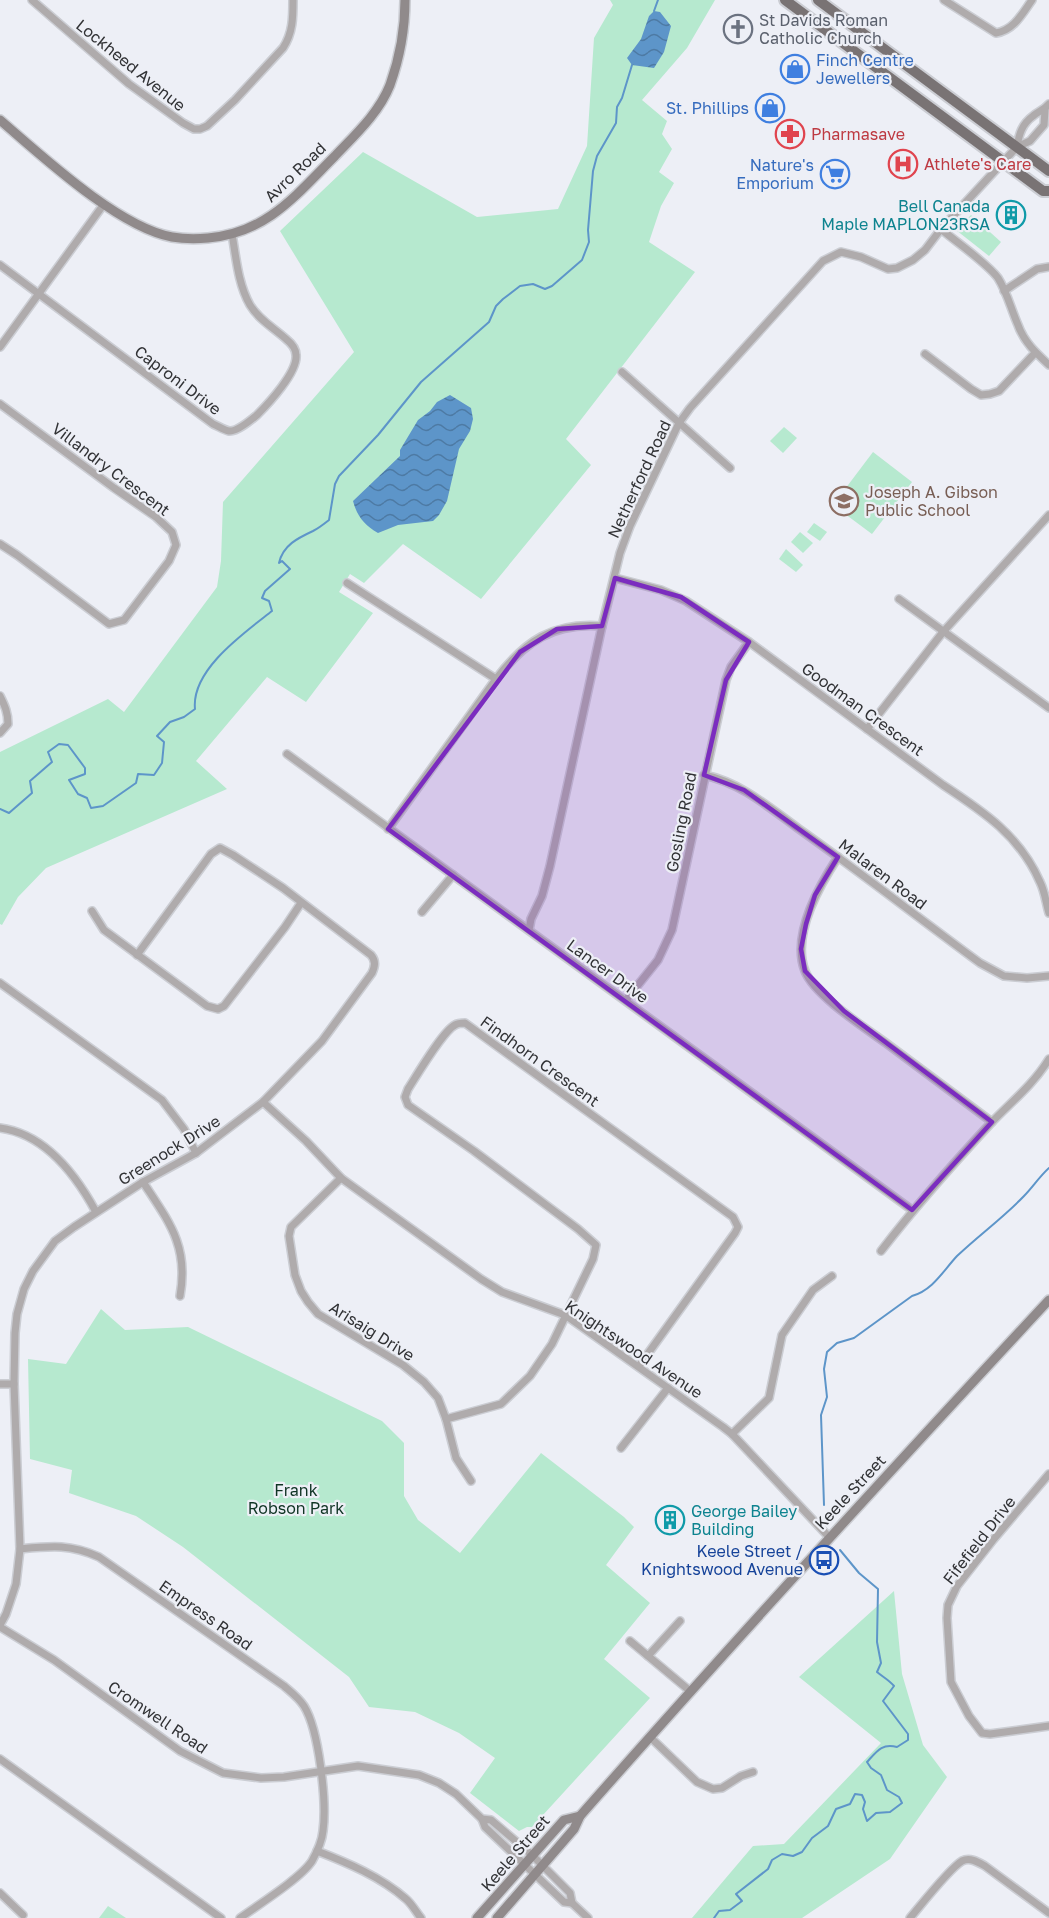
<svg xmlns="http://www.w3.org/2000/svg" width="1049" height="1918" viewBox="0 0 1049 1918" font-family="'Golos Text',sans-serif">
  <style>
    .green { fill: #b6e9cf }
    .water { fill: url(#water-waves) }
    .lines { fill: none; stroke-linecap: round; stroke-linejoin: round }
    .stream { stroke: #5d95c9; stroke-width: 2 }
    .street-casing { stroke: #cbcdd3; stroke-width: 10 }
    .secondary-casing { stroke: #cbcdd3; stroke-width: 12 }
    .primary-casing { stroke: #cbcdd3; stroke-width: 14 }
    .street { stroke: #afabac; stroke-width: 7 }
    .secondary { stroke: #908a8b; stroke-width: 9 }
    .primary { stroke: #797374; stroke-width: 10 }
    .marked { fill: #7b2cbf; fill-opacity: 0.2; stroke: #7b2cbf; stroke-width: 4.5; stroke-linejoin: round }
    .labels { text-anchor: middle; stroke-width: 4.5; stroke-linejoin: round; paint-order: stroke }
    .worship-label { font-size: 16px; fill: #5b616d; stroke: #edeff6; text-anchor: start }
    .shop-label { font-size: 16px; fill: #366cbe; stroke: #edeff6; text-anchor: end }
    .street-label { font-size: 16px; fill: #313235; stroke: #edeff6 }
    .health-label { font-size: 16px; fill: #be3a42; stroke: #edeff6; text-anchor: start }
    .culture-label { font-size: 16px; fill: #0d838f; stroke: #edeff6; text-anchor: end }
    .education-label { font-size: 16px; fill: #785e54; stroke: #edeff6; text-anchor: start }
    .park-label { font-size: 16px; fill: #103525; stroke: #edeff6 }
    .transit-label { font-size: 16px; fill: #164399; stroke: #edeff6; text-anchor: end }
  </style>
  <defs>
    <pattern id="water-waves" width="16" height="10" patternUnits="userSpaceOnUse" patternTransform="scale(1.5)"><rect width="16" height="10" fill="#5d95c9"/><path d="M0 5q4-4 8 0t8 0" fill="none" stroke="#4d7aa4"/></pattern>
  </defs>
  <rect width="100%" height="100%" fill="#edeff6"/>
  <g class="green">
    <polygon points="610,0 715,0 687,48 642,100 667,121 662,134 672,149 659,172 674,183 661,206 649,242 695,272 566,439 591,465 481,599 403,544 364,583 350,574 339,592 373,613 306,702 267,677 196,761 227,789 46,868 18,897 2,925 0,924 0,752 108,699 124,712 217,587 221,561 223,502 354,352 280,231 363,152 477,217 558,209 587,146 594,38 613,5"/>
    <polygon points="971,215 1001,242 989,256 956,230"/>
    <polygon points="784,427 797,438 783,453 770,441"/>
    <polygon points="873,452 912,482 872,534 833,505"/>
    <polygon points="814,523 827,532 820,541 807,532"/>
    <polygon points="800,532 813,543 803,553 791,542"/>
    <polygon points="786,549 803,565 796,572 779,559"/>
    <polygon points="101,1309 125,1330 188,1327 382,1421 404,1443 404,1496 418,1520 460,1553 541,1453 624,1517 634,1527 606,1565 650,1603 604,1659 650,1698 532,1827 527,1827 519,1831 470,1793 495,1758 459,1733 415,1712 369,1707 349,1677 183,1547 136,1516 69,1493 72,1470 30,1459 28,1359 66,1364"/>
    <polygon points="894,1591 902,1674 923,1745 947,1777 890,1859 802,1918 692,1918 753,1846 784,1844 881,1743 799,1677"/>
    <polygon points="108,1906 126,1918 99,1918"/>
  </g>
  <g class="water">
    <polygon points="654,11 660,12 671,26 664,52 654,68 632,65 627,58 641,39 649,16"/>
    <path d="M450,395L471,408L473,419L470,431L459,449L447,501L439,515L433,521L398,525L378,533C364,525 357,516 353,501L400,456V450L418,420L430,411L437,402Z"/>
  </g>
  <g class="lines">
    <g class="stream">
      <polyline points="654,11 658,0"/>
      <path d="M0,809L9,813L32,793L30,781L52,762L48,752L59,744L68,745L85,768V774L69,780L78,794L87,798L91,808L103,806L136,783L138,774L154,775L162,763L164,742L157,736L170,722L184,717L195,709C191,670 244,633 272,611L269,601L262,598L265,591L290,569L282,561L279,563C283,545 298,538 313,531C319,528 324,524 329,520L335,484L339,476L378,435L421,382L489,322L496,306L503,299L520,286L533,284L545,289L552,286L582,260L589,242L588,230L593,171L597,156L616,123L617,107L622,98L632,65"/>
      <path d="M824,1505L821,1415L827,1397L824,1369L827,1352L837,1343L854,1338L912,1296C933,1290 943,1271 957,1256C979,1235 1003,1218 1024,1196C1033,1187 1039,1177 1049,1168"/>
      <path d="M714,1918L719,1911L730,1910L742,1901L736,1894L768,1869L772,1860L782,1854L793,1856L802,1852L812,1838L828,1826L836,1809L850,1804L855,1794L862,1795L865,1802L863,1809L867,1821L876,1813L890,1812L902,1803L899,1797L887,1790L881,1775L871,1768L867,1762C877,1751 882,1743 897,1747L908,1740V1734L883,1701L894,1686C889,1680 883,1677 877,1672L881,1663L877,1642L878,1589L859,1573L840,1550"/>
    </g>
    <g class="street-casing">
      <g id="street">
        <path d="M32,0L129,84L183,123L194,129H200L207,126L235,100L283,48C293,33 293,17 293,0"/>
        <path d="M944,0L996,33C1014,30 1022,14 1032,0"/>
        <path d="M1017,147C1019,134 1022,124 1033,116C1039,111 1044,110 1049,104"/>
        <path d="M941,229C956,242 987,263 998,278C1007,292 1011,309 1018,325C1024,342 1036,353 1049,365"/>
        <path d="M0,265L213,424C218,426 224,430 229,431C237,432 251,420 257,415C268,404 298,372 296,355C296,349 291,343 286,339C274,328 259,320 250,305C238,284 236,257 232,234"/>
        <polyline points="1004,291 1037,269 1049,267"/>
        <polyline points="0,347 104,204"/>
        <polyline points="925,354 971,389 981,395 990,394 999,391 1035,353"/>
        <polyline points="622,372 730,468"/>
        <polyline points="0,404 114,488 156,517 172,532 176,545 169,561 124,620 109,624 17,555 0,544"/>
        <path d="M615,578L661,590L686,601L749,642L943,785C984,812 1020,836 1040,882C1045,892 1046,903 1049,913"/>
        <polyline points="347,583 496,679"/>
        <polyline points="899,599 1049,708"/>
        <path d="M0,696C5,706 8,713 8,724L0,733"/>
        <polyline points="867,729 943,632 1049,515"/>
        <polyline points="287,754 912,1210"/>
        <path d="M704,775C740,782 770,808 799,829C860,872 920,919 980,963L1004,976L1027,978L1049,976"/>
        <path d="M388,829L496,679C525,641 553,622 602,626"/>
        <path d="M838,857C819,886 791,935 805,971C814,995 864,1027 886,1043C921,1069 957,1096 992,1122"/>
        <polyline points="92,911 104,930 207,1006 218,1009 224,1006 285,927 301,903"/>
        <polyline points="422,912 453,875"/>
        <polyline points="529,930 531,919 542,896 550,866 602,626 620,553 630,526 679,423 690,408 823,261 841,252 861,257 888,269 897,268 913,260 925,250 941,229 1017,147 1030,141 1044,125 1045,110"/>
        <polyline points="0,983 162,1100 184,1129 196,1153"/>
        <polyline points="626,1000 658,960 672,930 726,680 731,667 749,642"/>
        <polyline points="263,1102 306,1141 341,1178 481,1279 502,1292 565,1315 723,1427 732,1434 829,1537"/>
        <path d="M0,1128C45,1134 76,1175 96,1212"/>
        <polyline points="341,1178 291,1227 289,1236 295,1275 301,1291 308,1302 318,1314 403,1365 424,1382 438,1398 446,1419 456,1458 471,1481"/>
        <path d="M143,1182C169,1222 189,1246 180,1296"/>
        <path d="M881,1251C915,1207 952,1165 990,1124C1010,1103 1033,1085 1049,1059"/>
        <polyline points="0,1384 14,1384"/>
        <path d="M446,1419L501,1404L530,1376L552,1344L593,1259L596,1245L578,1229L474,1151L408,1105L405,1097L408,1089C417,1075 443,1031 455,1025C458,1023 461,1023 465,1023L733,1217L738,1227L735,1233L639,1366"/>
        <polyline points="732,1434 769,1398 782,1335 813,1290 832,1276"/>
        <polyline points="621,1448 668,1388"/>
        <polyline points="1049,1474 993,1540 957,1586 948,1605 947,1618 951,1682 969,1716 982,1733 990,1734 1049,1726"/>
        <path d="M20,1549C52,1546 70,1544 99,1557L284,1686C291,1692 299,1698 304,1706C319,1730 327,1802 323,1831C322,1841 317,1852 312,1861C301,1878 258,1905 240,1918"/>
        <path d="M0,1625L6,1614L16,1584L20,1549L14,1384L15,1333L17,1314L24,1289L33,1271L55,1241L74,1227L143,1182L196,1153L263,1102L322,1041L372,973C375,966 376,961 371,955L283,888L233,855L220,848L211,854L137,955"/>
        <polyline points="0,1627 54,1660 180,1751 223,1773 261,1778 284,1777 358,1766 419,1775 439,1783 456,1794 482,1819 491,1820 532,1855 570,1893 572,1903 588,1918"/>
        <polyline points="630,1641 690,1691"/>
        <polyline points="648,1656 680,1621"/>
        <polyline points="650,1737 697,1782 713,1789 722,1788 741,1776 753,1772"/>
        <polyline points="0,1759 221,1918"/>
        <polyline points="482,1819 485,1827 564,1902 572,1903"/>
        <path d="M317,1851C348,1863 381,1877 406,1899C412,1904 416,1912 421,1918"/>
        <polyline points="0,1893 23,1915"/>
        <path d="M910,1918C921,1905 950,1868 962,1861C970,1857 978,1862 985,1866L1049,1913"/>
      </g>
    </g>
    <g class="secondary-casing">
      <g id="secondary">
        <path d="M0,120C42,156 118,227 172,237C184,239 196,239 208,238C267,233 296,195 335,156C355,135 379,113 390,85C400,57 405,29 405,0"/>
        <polyline points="477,1918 564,1820 580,1816"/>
        <path d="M497,1918L574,1829L580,1816C734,1641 891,1470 1049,1300"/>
      </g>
    </g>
    <g class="primary-casing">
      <g id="primary">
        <polyline points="785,0 1043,191 1049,191"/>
        <polyline points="818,0 1049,171"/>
      </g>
    </g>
    <use href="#street" class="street"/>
    <use href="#secondary" class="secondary"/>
    <use href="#primary" class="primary"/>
  </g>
  <path class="marked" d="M615,578L681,597L749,642L726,680L704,775L744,790L838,857L815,895L806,924L801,949L805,971L844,1011L992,1122L912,1210L388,829L520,652L557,629L602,626Z"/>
  <defs>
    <g id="church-ring" transform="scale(1.5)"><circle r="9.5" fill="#edeff6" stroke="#6b7280" stroke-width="1.5"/><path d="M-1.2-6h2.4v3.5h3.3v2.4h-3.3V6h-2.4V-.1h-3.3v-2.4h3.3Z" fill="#6b7280"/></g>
    <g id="shop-ring" transform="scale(1.5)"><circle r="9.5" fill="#edeff6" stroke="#3f7fe0" stroke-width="1.5"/><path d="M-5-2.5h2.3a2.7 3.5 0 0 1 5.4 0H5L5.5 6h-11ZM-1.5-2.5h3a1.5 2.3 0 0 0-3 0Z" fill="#3f7fe0"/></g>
    <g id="pharmacy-ring" transform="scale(1.5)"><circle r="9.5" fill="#edeff6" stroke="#e0444e" stroke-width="1.5"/><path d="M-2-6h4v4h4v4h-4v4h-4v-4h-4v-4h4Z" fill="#e0444e"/></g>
    <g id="hospital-ring" transform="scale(1.5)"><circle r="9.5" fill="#edeff6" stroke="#e0444e" stroke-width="1.5"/><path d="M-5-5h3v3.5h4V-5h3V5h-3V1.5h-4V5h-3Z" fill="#e0444e"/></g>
    <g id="supermarket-ring" transform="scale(1.5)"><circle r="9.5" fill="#edeff6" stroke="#3f7fe0" stroke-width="1.5"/><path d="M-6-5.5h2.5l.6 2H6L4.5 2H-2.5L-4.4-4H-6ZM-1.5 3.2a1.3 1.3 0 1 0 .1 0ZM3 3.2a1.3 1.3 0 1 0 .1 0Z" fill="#3f7fe0"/></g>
    <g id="building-ring" transform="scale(1.5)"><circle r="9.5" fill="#edeff6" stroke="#0f9aa8" stroke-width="1.5"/><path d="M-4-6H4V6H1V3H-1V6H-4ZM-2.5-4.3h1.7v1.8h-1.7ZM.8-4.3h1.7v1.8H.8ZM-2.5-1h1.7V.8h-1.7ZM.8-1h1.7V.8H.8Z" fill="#0f9aa8"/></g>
    <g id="school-ring" transform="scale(1.5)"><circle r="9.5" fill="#edeff6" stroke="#8d6e63" stroke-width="1.5"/><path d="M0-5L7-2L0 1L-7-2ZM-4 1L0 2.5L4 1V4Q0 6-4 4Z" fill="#8d6e63"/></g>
    <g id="bus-ring" transform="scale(1.5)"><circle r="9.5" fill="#edeff6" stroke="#1a4fb4" stroke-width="1.5"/><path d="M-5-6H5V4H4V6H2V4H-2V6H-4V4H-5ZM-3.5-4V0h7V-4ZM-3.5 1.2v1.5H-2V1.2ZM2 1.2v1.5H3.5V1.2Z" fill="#1a4fb4"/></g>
  </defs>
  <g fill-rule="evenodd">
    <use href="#church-ring" x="738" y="29"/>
    <use href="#shop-ring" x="795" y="69"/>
    <use href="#shop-ring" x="770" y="108"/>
    <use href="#pharmacy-ring" x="790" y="134"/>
    <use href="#hospital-ring" x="903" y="164"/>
    <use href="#supermarket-ring" x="835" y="174"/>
    <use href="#building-ring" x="1011" y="215"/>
    <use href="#school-ring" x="844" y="501"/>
    <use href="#building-ring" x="670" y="1520"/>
    <use href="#bus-ring" x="824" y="1560"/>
  </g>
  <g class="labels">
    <g class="worship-label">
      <text x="759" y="26">St Davids Roman<tspan x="759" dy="18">Catholic Church</tspan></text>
    </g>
    <g class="shop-label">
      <text x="816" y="66" text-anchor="start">Finch Centre<tspan x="816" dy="18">Jewellers</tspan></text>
      <text x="749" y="114">St. Phillips</text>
      <text x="814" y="171">Nature's<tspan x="814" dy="18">Emporium</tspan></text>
    </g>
    <g class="street-label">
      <text transform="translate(131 65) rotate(39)" y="6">Lockheed Avenue</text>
      <text transform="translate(295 172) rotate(-44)" y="6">Avro Road</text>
      <text transform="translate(178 380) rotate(37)" y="6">Caproni Drive</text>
      <text transform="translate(111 469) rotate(37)" y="6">Villandry Crescent</text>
      <text transform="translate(639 479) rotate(-65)" y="6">Netherford Road</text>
      <text transform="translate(863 709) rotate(36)" y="6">Goodman Crescent</text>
      <text transform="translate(681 822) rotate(-79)" y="6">Gosling Road</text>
      <text transform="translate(883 874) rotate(37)" y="6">Malaren Road</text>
      <text transform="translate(608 971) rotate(36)" y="6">Lancer Drive</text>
      <text transform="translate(540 1061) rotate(36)" y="6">Findhorn Crescent</text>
      <text transform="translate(169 1150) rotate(-32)" y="6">Greenock Drive</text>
      <text transform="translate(372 1331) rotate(32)" y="6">Arisaig Drive</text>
      <text transform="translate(634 1349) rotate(34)" y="6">Knightswood Avenue</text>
      <text transform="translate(850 1492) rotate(-47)" y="6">Keele Street</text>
      <text transform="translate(979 1540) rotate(-52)" y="6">Fifefield Drive</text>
      <text transform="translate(206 1615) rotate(35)" y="6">Empress Road</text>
      <text transform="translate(158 1717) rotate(34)" y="6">Cromwell Road</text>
      <text transform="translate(515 1853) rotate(-49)" y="6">Keele Street</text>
    </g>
    <g class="health-label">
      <text x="811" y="140">Pharmasave</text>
      <text x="924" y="170">Athlete's Care</text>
    </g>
    <g class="culture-label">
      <text x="990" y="212">Bell Canada<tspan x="990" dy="18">Maple MAPLON23RSA</tspan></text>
      <text x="691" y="1517" text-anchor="start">George Bailey<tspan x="691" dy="18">Building</tspan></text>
    </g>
    <g class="education-label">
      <text x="865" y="498">Joseph A. Gibson<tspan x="865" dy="18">Public School</tspan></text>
    </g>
    <g class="park-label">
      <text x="296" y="1496">Frank<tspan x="296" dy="18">Robson Park</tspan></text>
    </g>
    <g class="transit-label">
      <text x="803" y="1557">Keele Street /<tspan x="803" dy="18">Knightswood Avenue</tspan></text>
    </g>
  </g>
</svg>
